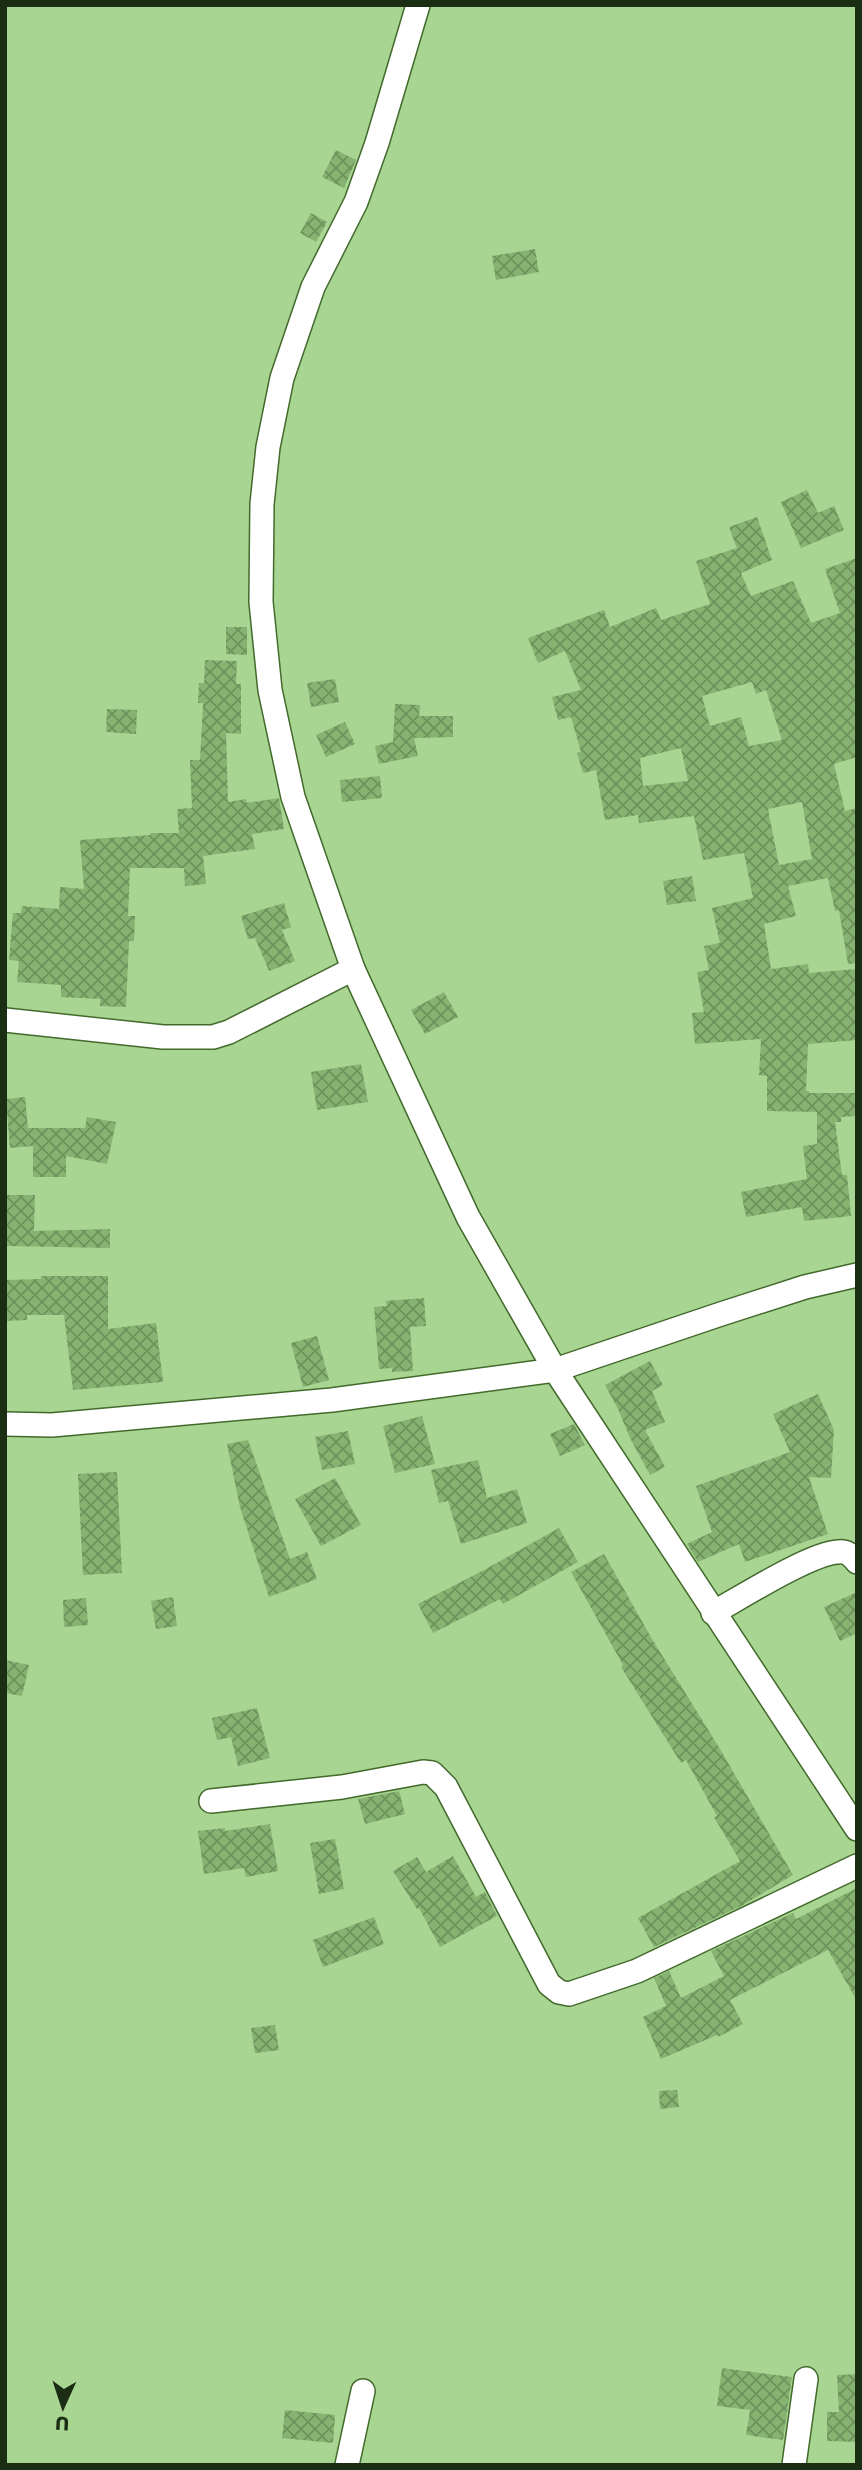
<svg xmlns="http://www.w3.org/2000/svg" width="862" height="2470" viewBox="0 0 862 2470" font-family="'Golos Text',sans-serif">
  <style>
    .building { fill: url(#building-cross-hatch); fill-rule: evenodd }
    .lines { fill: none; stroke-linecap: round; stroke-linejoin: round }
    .street-casing { stroke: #426a2c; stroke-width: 26 }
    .street { stroke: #fff; stroke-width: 23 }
  </style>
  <defs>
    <pattern id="building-cross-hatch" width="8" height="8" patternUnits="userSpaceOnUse" patternTransform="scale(1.75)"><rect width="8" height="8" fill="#87b372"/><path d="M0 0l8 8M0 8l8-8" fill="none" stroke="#6e925c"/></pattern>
  </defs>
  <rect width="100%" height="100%" fill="#a8d592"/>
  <g class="building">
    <polygon points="336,150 356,160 344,188 322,177"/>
    <polygon points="311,213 327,222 316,242 300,233"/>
    <polygon points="535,249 539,272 496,280 492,256"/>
    <polygon points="807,490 818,513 834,506 844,530 801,548 781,502"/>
    <path d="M757,517L772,560L741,573L751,596L793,581L811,623L840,613L825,569L857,558V757L834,764L845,811L857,808V963L848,964L839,910L835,911L828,878L788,886L796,916L764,924L771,969L808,964L809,973L857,969V1040L808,1044L806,1091H809V1093H857V1116L841,1117V1122H835L842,1175H847L851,1216L804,1221L802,1207L746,1217L741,1192L807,1179L803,1146L817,1144V1112L767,1111V1076L759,1075L761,1039L695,1044L692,1013L704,1012L697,972L709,970L704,946L720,943L712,908L753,898L744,853L703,860L694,816L639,823L638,815L605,820L596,770L583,773L577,753L581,752L571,717L558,720L552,697L581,690L565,651L538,663L528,638L604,610L610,627L656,608L661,620L710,604L696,561L737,548L729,527ZM752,682L756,694L766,690L782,740L749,746L741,717L710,726L702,696ZM681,748L688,781L643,786L640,758ZM802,802L812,859L779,865L768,809Z"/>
    <polygon points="226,627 247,627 247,655 226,654"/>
    <polygon points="205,660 237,661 236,684 241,684 241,734 226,733 228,802 246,799 247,803 279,798 284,829 252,834 255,849 203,856 206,884 185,886 184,868 130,868 128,916 135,916 134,941 129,941 126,1007 100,1006 100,999 61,997 61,985 17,982 19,961 9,960 13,913 21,913 22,906 59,909 60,887 84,889 80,840 150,835 150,833 179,833 177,809 192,808 190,760 200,760 203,703 198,703 199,683 204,683"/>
    <polygon points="335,679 339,702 311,707 307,683"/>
    <polygon points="395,704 420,705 419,716 453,716 453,737 414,738 418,756 379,764 375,746 393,742"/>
    <polygon points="107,709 137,710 136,734 106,732"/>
    <polygon points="345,722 355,744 326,757 316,735"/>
    <polygon points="380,776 382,798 342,802 340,780"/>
    <polygon points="692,876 696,901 667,905 663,881"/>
    <polygon points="284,903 291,927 282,930 295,961 269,971 255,938 248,939 241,916"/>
    <polygon points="444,992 458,1017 425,1034 411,1010"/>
    <polygon points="361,1064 368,1102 317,1110 311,1072"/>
    <polygon points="25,1097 28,1128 85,1128 87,1117 116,1122 107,1164 66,1156 66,1177 33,1177 33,1146 10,1148 6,1099"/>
    <polygon points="5,1195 35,1195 34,1231 110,1229 110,1248 5,1246"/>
    <polygon points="41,1276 108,1276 108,1329 156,1323 163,1382 73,1390 64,1315 27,1315 27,1320 5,1321 5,1280 41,1279"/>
    <polygon points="424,1298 426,1326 410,1327 413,1371 392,1372 392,1368 379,1369 374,1307 387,1306 386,1301"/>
    <polygon points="317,1336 329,1380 303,1387 291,1343"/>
    <polygon points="650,1361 663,1385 652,1391 665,1422 645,1430 665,1467 650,1475 630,1438 618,1409 605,1385"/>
    <polygon points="818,1394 834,1430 831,1478 809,1477 828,1534 745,1562 739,1544 698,1562 687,1544 712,1532 696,1486 790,1452 773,1414"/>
    <polygon points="422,1416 435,1464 395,1473 383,1426"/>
    <polygon points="574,1424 585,1445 560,1456 550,1434"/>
    <polygon points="348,1431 355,1464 322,1470 315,1437"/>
    <polygon points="248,1440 290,1559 307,1552 317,1579 269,1597 240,1507 227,1444"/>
    <polygon points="478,1460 487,1498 517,1489 527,1523 461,1544 448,1501 439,1503 431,1470"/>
    <polygon points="117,1472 122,1573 83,1575 78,1474"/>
    <polygon points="335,1478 361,1525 321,1546 295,1499"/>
    <polygon points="559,1528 578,1562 503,1604 500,1599 433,1633 418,1604 484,1570"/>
    <polygon points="604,1554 652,1639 720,1749 793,1875 743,1905 654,1947 638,1918 740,1861 714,1817 717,1816 686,1760 681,1763 621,1667 623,1665 571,1572"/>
    <polygon points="857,1592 857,1633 840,1641 824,1607"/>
    <polygon points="173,1597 177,1626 156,1629 151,1601"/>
    <polygon points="86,1598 88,1625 64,1627 63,1600"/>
    <polygon points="5,1660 29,1665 22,1696 5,1693"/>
    <polygon points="257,1708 270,1758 238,1766 231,1737 217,1740 212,1718"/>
    <polygon points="399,1791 405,1814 365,1824 358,1799"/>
    <polygon points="270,1824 278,1871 246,1877 244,1868 204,1874 198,1831 225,1828 225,1831"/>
    <polygon points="335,1839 344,1889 319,1894 310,1843"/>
    <polygon points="453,1856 476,1897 485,1892 497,1916 440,1947 419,1908 417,1909 393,1871 417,1857 426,1872"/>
    <polygon points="857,1888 857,2001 828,1950 730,2000 743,2024 718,2037 717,2035 661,2059 643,2017 666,2006 654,1978 669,1971 681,1998 724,1976 711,1951 793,1913 796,1919"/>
    <polygon points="374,1917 384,1944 323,1967 313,1940"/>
    <polygon points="275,2025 279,2050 255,2053 251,2028"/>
    <polygon points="677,2090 679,2107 660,2109 659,2091"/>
    <polygon points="722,2368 792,2377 783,2440 746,2435 750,2410 717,2406"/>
    <polygon points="857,2374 857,2442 827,2441 827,2412 839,2412 837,2375"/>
    <polygon points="285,2410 335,2415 333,2443 282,2438"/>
  </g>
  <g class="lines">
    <g class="street-casing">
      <g id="street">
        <polyline points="418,5 377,143 356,202 313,287 282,378 268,447 262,504 261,602 270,690 293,797 353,969 468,1217 555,1370 857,1829"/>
        <polyline points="5,1020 163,1037 213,1037 229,1032 353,969"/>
        <polyline points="5,1424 52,1425 332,1400 555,1370 721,1314 805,1287 857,1275"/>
        <path d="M713,1613C740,1598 811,1553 838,1552C847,1551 851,1555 857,1562"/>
        <polyline points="211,1801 342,1787 423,1772 432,1773 446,1787 549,1984 559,1992 569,1994 637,1971 857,1866"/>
        <polyline points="347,2465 363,2391"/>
        <polyline points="794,2465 806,2379"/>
      </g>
    </g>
    <use href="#street" class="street"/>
  </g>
  <rect width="862" height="2470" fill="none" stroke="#1b2d12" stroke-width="14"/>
  <g transform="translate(63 2407) rotate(183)" stroke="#a8d592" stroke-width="5" paint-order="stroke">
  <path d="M0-5L12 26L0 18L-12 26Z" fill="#1b2d12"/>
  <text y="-10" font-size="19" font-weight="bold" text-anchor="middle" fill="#1b2d12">U</text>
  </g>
</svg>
